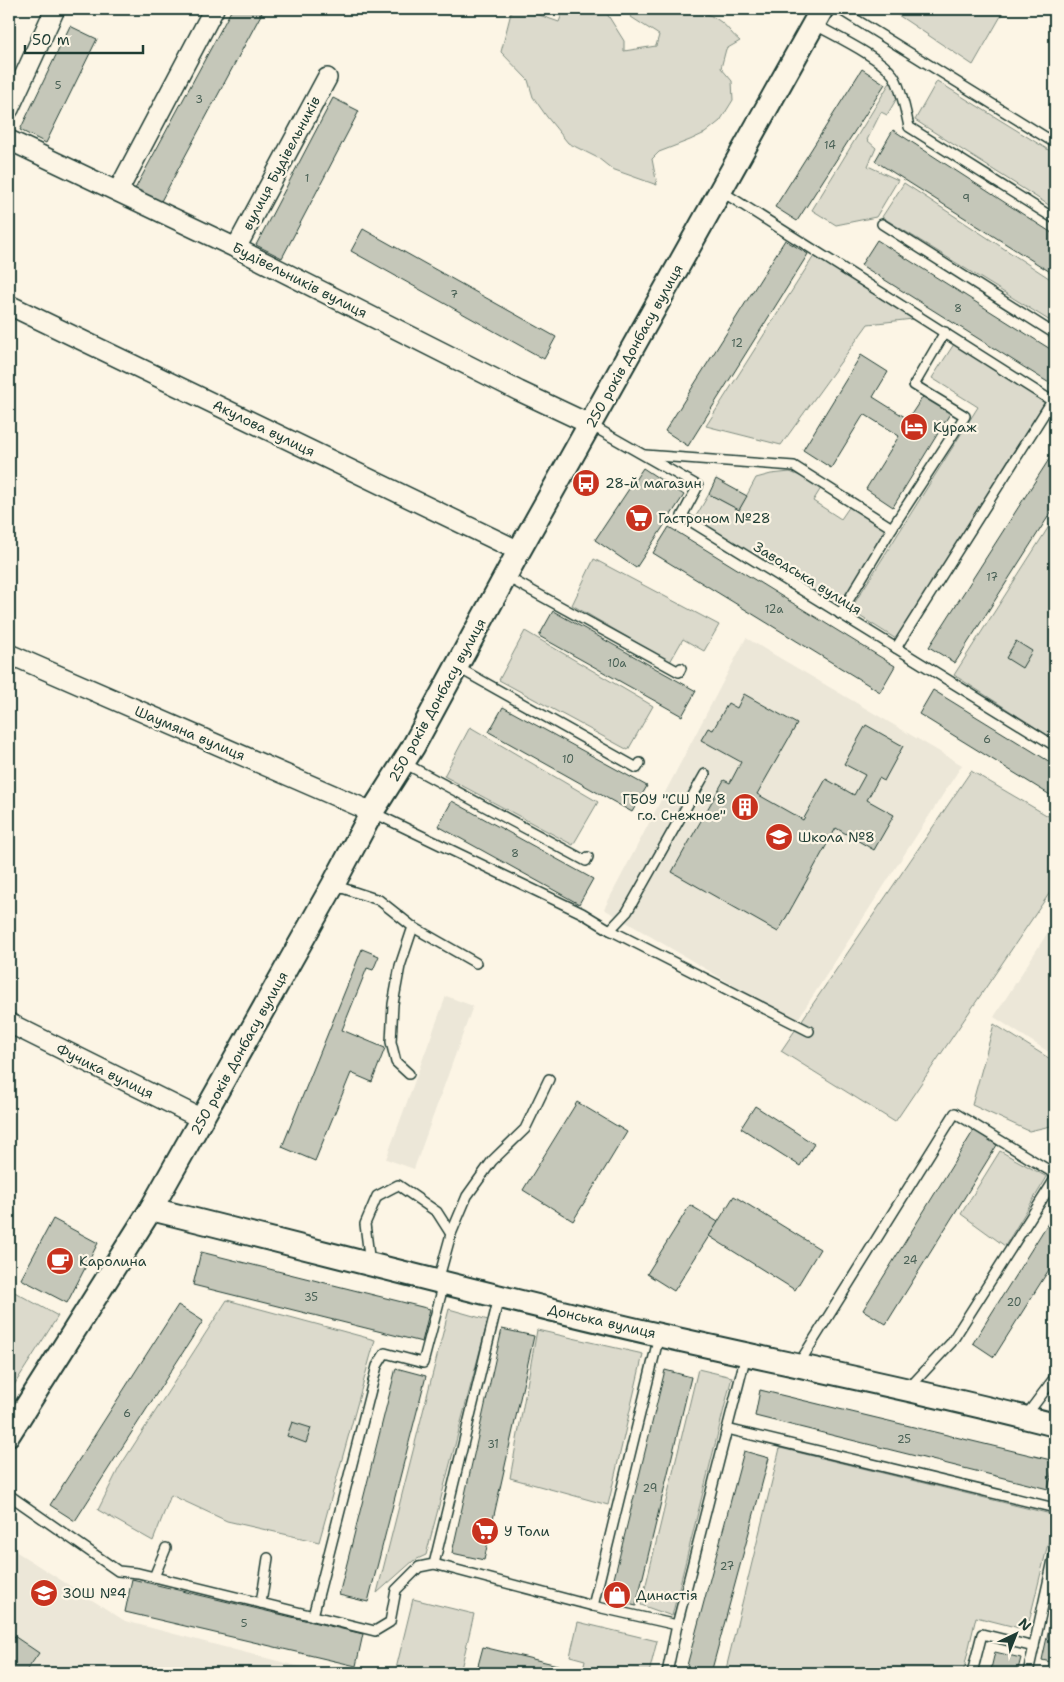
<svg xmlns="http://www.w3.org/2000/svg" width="1064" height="1682" viewBox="0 0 1064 1682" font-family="'Shantell Sans',sans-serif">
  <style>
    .built { fill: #ece7d8 }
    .green { fill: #dcdacc; stroke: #7e8c80 }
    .building { fill: #c5c7b9; stroke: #1f3d34 }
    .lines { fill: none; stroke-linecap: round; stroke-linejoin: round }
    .service-casing { stroke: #1f3d34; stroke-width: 12 }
    .minor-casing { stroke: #1f3d34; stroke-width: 22 }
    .tertiary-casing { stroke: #1f3d34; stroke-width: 26 }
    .service { stroke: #fcf5e5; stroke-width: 9 }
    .minor { stroke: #fcf5e5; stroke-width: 19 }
    .tertiary { stroke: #fcf5e5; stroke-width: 22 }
    .labels { text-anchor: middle; stroke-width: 4.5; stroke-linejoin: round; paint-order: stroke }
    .number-label { font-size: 11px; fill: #486055 }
    .street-label { font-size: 14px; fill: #1f3d34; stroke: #fcf5e5 }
    .poi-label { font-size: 14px; fill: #1f3d34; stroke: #fcf5e5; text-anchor: start }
  </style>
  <rect width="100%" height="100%" fill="#fcf5e5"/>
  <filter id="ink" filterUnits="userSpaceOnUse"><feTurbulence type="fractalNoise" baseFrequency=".02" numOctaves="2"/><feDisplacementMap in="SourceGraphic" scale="10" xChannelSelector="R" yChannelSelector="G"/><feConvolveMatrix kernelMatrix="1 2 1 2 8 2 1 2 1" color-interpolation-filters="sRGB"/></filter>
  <g filter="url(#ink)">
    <g class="built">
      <polygon points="746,638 962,765 796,1022 604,909"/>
      <polygon points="1055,921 1055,1056 994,1017"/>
      <polygon points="446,996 473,1006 414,1169 386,1159"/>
      <polygon points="9,1547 125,1621 323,1673 9,1673"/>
    </g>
    <g class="green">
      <path d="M512,9H522L559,22L564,9H604L624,41V51L656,46L659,35L631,17L626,9C656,9 695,2 721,22C728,27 732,35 740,41L726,49L721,68L732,81L733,100L720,121L705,133L690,140L659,152L652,159L657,185L612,169L598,158L568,143L547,117L533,97L528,80L501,52Z"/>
      <polygon points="889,9 1005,9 973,65"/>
      <polygon points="894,76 900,93 887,115 881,112 867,140 876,148 868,166 898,180 876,217 836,225 812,210"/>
      <polygon points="937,81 1055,154 1055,209 915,120"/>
      <polygon points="904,183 1055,282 1055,324 882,217"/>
      <polygon points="814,256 913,319 868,324 781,445 706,426"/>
      <polygon points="954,344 1045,402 896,639 850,610 978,407 932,378"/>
      <polygon points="790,472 823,485 813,501 841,519 852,503 892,528 840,614 692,523 709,494 739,510 756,478 771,474"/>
      <polygon points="1055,517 1055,740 954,675"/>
      <polygon points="594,559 719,625 704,651 683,639 670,662 572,605"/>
      <polygon points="525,631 653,706 628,750 499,680"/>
      <polygon points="470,727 598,802 573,845 444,776"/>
      <polygon points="971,771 1055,820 1055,885 895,1122 781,1051"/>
      <polygon points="994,1024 1055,1062 1055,1125 1029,1131 972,1105"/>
      <polygon points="1000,1151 1047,1177 1005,1246 961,1214"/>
      <polygon points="9,1289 58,1316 9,1393"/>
      <polygon points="227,1300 375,1340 319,1542 227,1521 171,1495 153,1541 98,1510 119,1468"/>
      <polygon points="449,1309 488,1320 426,1555 413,1561 377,1593"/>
      <polygon points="537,1330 643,1354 608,1505 510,1478"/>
      <polygon points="698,1369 732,1377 672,1616 641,1605"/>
      <polygon points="780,1448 1055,1515 1027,1630 976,1617 963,1673 725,1673"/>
      <polygon points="413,1599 474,1614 460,1673 395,1673"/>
      <polygon points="578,1622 657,1641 649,1673 582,1673 585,1660 570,1656"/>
    </g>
    <g class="building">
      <polygon points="232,9 264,9 160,203 135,189"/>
      <polygon points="70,26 97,39 46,143 20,130"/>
      <polygon points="862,69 885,84 797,221 775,207"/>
      <polygon points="333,98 359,111 282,258 256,245"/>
      <polygon points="893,130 1055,235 1055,275 875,161"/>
      <polygon points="363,229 556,337 544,359 351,251"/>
      <polygon points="785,240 808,254 688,446 665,431"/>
      <polygon points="877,240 1055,352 1055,384 1054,386 861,265"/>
      <polygon points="861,355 888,372 873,397 908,419 924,395 951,412 893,507 866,489 899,436 864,414 831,468 803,450"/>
      <polygon points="1055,450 1055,506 955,663 929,647"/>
      <polygon points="643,468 684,495 636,568 595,540"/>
      <polygon points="716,479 747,496 739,510 709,494"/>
      <polygon points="669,527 895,666 880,692 653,553"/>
      <polygon points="553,611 696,691 682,716 539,636"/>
      <polygon points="1016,641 1032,651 1022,668 1006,658"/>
      <polygon points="933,690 1055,765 1055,798 919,714"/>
      <polygon points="744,694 797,724 757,794 803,820 826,779 854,795 865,775 844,764 866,725 903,746 884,781 879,778 867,800 894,815 874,850 836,828 778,932 672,872 724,780 730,783 741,762 701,740 708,728 713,730 728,703 737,708"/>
      <polygon points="503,707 647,786 632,812 489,732"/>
      <polygon points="452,801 593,879 579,904 438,826"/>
      <polygon points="362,949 379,956 373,970 367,968 342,1030 385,1048 372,1082 351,1073 315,1161 282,1147"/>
      <polygon points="577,1102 627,1132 573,1221 523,1190"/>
      <polygon points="755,1106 814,1144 800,1166 741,1128"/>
      <polygon points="974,1130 997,1145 886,1324 863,1310"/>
      <polygon points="734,1196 820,1249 795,1290 709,1236"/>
      <polygon points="690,1205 718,1222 674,1291 647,1274"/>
      <polygon points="1055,1212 1055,1260 994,1357 973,1343"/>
      <polygon points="53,1219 98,1243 67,1303 21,1279"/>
      <polygon points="201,1252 430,1309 422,1342 193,1285"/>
      <polygon points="178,1305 203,1321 75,1521 50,1505"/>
      <polygon points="502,1329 534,1336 484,1560 452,1553"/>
      <polygon points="396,1368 426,1376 368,1602 339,1595"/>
      <polygon points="665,1370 691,1377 636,1606 609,1599"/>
      <polygon points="760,1390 1055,1461 1048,1489 755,1416"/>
      <polygon points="292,1422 311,1428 306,1443 287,1436"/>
      <polygon points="744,1451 769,1458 711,1673 685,1673"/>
      <polygon points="132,1579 363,1634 356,1666 125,1612"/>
      <polygon points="1055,1601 1055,1663 1042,1660"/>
      <polygon points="11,1634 39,1653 25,1673 9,1673 9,1637"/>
      <polygon points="483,1647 570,1668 569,1673 476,1673"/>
      <polygon points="995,1652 1021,1658 1017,1673 990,1673"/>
    </g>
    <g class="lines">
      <g class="service-casing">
        <g id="service">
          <polyline points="839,9 1055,143"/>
          <path d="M814,24C835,36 880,57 893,75C901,86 906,113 909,127L1055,219"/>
          <polyline points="721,191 1052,401"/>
          <polyline points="882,224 1055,334"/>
          <polyline points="589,424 698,486 682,516 1055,746"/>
          <polyline points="645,455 794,466 892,528 965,416 914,385 945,332"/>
          <polyline points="505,576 679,672 681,668"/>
          <polyline points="840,614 892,528"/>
          <polyline points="896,648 1052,401 1055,399"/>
          <polyline points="457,667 637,768 640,763"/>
          <polyline points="404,763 586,861 588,857"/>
          <polyline points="372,812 582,913 610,930 627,912 705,774"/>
          <polyline points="333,885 379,900 413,927 400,966 393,1004 391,1042 396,1062 409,1074"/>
          <polyline points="413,927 476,963"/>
          <polyline points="610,930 809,1031"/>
          <polyline points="370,1264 365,1224 377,1196 398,1185 437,1212 451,1234"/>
          <polyline points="438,1281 451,1234 467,1196 492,1161 525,1129 549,1079"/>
          <polyline points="798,1365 955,1113 1055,1174"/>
          <polyline points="908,1389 951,1343 1055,1179"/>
          <polyline points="1025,1417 1055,1377"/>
          <polyline points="727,1429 1055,1508"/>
          <polyline points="9,1495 118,1571 138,1573 375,1631 390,1622 396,1590 419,1567 434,1564 499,1297"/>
          <polyline points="434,1564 593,1606 677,1625 746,1355"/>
          <polyline points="154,1577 166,1548"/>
          <polyline points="261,1603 268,1558"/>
          <polyline points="593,1606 659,1336"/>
          <polyline points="313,1616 377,1366 385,1353 423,1363 444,1283"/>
          <polyline points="667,1673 677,1625"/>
          <polyline points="972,1673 982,1634 1034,1647"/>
          <polyline points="1028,1673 1055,1551"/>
        </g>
      </g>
      <g class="minor-casing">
        <g id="minor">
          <polyline points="9,109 55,9"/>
          <polyline points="9,140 236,248 519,391 589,424"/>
          <polyline points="118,191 214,9"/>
          <polyline points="236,248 327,78"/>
          <polyline points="9,305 519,551"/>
          <polyline points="9,654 372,812"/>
          <polyline points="9,1023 202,1119"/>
        </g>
      </g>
      <g class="tertiary-casing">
        <g id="tertiary">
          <path d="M151,1209C321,1251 489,1296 659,1335C791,1365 924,1391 1055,1425"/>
          <polyline points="9,1434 151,1209 333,885 372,812 413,747 519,551 822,9"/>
        </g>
      </g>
      <use href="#service" class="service"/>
      <use href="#minor" class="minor"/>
      <use href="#tertiary" class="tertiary"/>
    </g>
  </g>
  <defs>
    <g id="hotel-disc" transform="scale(1.4375)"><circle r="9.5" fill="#c8321e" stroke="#fcf5e5"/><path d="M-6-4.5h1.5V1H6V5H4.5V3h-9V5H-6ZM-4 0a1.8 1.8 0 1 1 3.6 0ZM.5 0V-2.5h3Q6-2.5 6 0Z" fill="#fff"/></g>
    <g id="bus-disc" transform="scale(1.4375)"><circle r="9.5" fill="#c8321e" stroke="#fcf5e5"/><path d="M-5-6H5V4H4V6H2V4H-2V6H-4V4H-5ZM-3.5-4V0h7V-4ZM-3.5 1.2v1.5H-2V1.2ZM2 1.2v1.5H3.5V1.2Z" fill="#fff"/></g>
    <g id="supermarket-disc" transform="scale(1.4375)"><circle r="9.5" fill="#c8321e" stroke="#fcf5e5"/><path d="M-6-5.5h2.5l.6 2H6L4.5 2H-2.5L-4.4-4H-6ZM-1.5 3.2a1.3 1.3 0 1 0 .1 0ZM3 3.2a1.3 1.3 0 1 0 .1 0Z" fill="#fff"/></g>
    <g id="building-disc" transform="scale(1.4375)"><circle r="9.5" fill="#c8321e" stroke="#fcf5e5"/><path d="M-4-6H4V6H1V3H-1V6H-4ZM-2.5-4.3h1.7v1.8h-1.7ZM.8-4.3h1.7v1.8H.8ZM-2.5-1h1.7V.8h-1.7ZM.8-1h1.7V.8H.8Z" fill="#fff"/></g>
    <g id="school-disc" transform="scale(1.4375)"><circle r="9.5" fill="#c8321e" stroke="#fcf5e5"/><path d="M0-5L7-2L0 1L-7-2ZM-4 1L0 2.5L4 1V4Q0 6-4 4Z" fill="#fff"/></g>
    <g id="cafe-disc" transform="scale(1.4375)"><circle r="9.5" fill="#c8321e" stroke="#fcf5e5"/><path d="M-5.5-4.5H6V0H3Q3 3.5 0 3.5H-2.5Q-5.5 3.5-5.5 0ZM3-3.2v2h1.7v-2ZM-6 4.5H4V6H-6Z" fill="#fff"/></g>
    <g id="shop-disc" transform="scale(1.4375)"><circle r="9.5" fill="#c8321e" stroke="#fcf5e5"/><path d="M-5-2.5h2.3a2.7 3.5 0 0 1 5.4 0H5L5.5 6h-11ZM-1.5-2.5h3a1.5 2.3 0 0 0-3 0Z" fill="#fff"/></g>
  </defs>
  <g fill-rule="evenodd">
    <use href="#hotel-disc" x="914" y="427"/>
    <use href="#bus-disc" x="586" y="483"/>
    <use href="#supermarket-disc" x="639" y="518"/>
    <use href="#building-disc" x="745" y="807"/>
    <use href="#school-disc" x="779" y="837"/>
    <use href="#cafe-disc" x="60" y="1261"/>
    <use href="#supermarket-disc" x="485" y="1531"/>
    <use href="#school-disc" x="44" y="1593"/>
    <use href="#shop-disc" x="617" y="1595"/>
  </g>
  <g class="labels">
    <g class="number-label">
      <text x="58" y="89">5</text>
      <text x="199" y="103">3</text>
      <text x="830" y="149">14</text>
      <text x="307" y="182">1</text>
      <text x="966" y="202">9</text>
      <text x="454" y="298">7</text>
      <text x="958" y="312">8</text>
      <text x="737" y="347">12</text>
      <text x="992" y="581">17</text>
      <text x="774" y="613">12а</text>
      <text x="617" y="667">10а</text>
      <text x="987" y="743">6</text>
      <text x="568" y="763">10</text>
      <text x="515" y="857">8</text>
      <text x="910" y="1264">24</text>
      <text x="311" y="1301">35</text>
      <text x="1014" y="1306">20</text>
      <text x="127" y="1417">6</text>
      <text x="904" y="1443">25</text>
      <text x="493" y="1448">31</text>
      <text x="650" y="1492">29</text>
      <text x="727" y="1570">27</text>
      <text x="244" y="1627">5</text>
    </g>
    <g class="street-label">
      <text transform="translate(281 163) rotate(-62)" y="5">вулиця Будівельників</text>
      <text transform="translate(300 280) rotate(27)" y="5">Будівельників вулиця</text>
      <text transform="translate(634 346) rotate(-61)" y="5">250 років Донбасу вулиця</text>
      <text transform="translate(264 428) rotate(26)" y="5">Акулова вулиця</text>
      <text transform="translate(808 578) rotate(32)" y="5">Заводська вулиця</text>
      <text transform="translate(437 700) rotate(-61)" y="5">250 років Донбасу вулиця</text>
      <text transform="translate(190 733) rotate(23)" y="5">Шаумяна вулиця</text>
      <text transform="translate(239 1053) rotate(-61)" y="5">250 років Донбасу вулиця</text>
      <text transform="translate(105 1071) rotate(26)" y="5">Фучика вулиця</text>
      <text transform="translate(602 1321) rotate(13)" y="5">Донська вулиця</text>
    </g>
    <g class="poi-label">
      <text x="933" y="432">Кураж</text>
      <text x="605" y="488">28-й магазин</text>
      <text x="658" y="523">Гастроном №28</text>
      <text x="726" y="804" text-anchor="end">ГБОУ "СШ № 8<tspan x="726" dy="16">г.о. Снежное"</tspan></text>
      <text x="798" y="842">Школа №8</text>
      <text x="79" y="1266">Каролина</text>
      <text x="504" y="1536">У Толи</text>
      <text x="63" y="1598">ЗОШ №4</text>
      <text x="636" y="1600">Династія</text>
    </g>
  </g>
  <rect width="1064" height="1682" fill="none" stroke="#fcf5e5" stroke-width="30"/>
  <rect x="15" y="15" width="1034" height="1652" fill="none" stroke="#1f3d34" stroke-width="2" filter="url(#ink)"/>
  <g transform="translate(1016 1634) rotate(43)" stroke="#fcf5e5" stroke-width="4" paint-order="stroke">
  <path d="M0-4L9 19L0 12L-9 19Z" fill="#1f3d34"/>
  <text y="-8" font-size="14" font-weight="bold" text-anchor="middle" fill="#1f3d34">N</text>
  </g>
  <path d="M25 45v8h118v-8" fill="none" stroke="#1f3d34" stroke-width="2.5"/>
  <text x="32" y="45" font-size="15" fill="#1f3d34" stroke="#fcf5e5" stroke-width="4" paint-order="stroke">50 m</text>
</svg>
